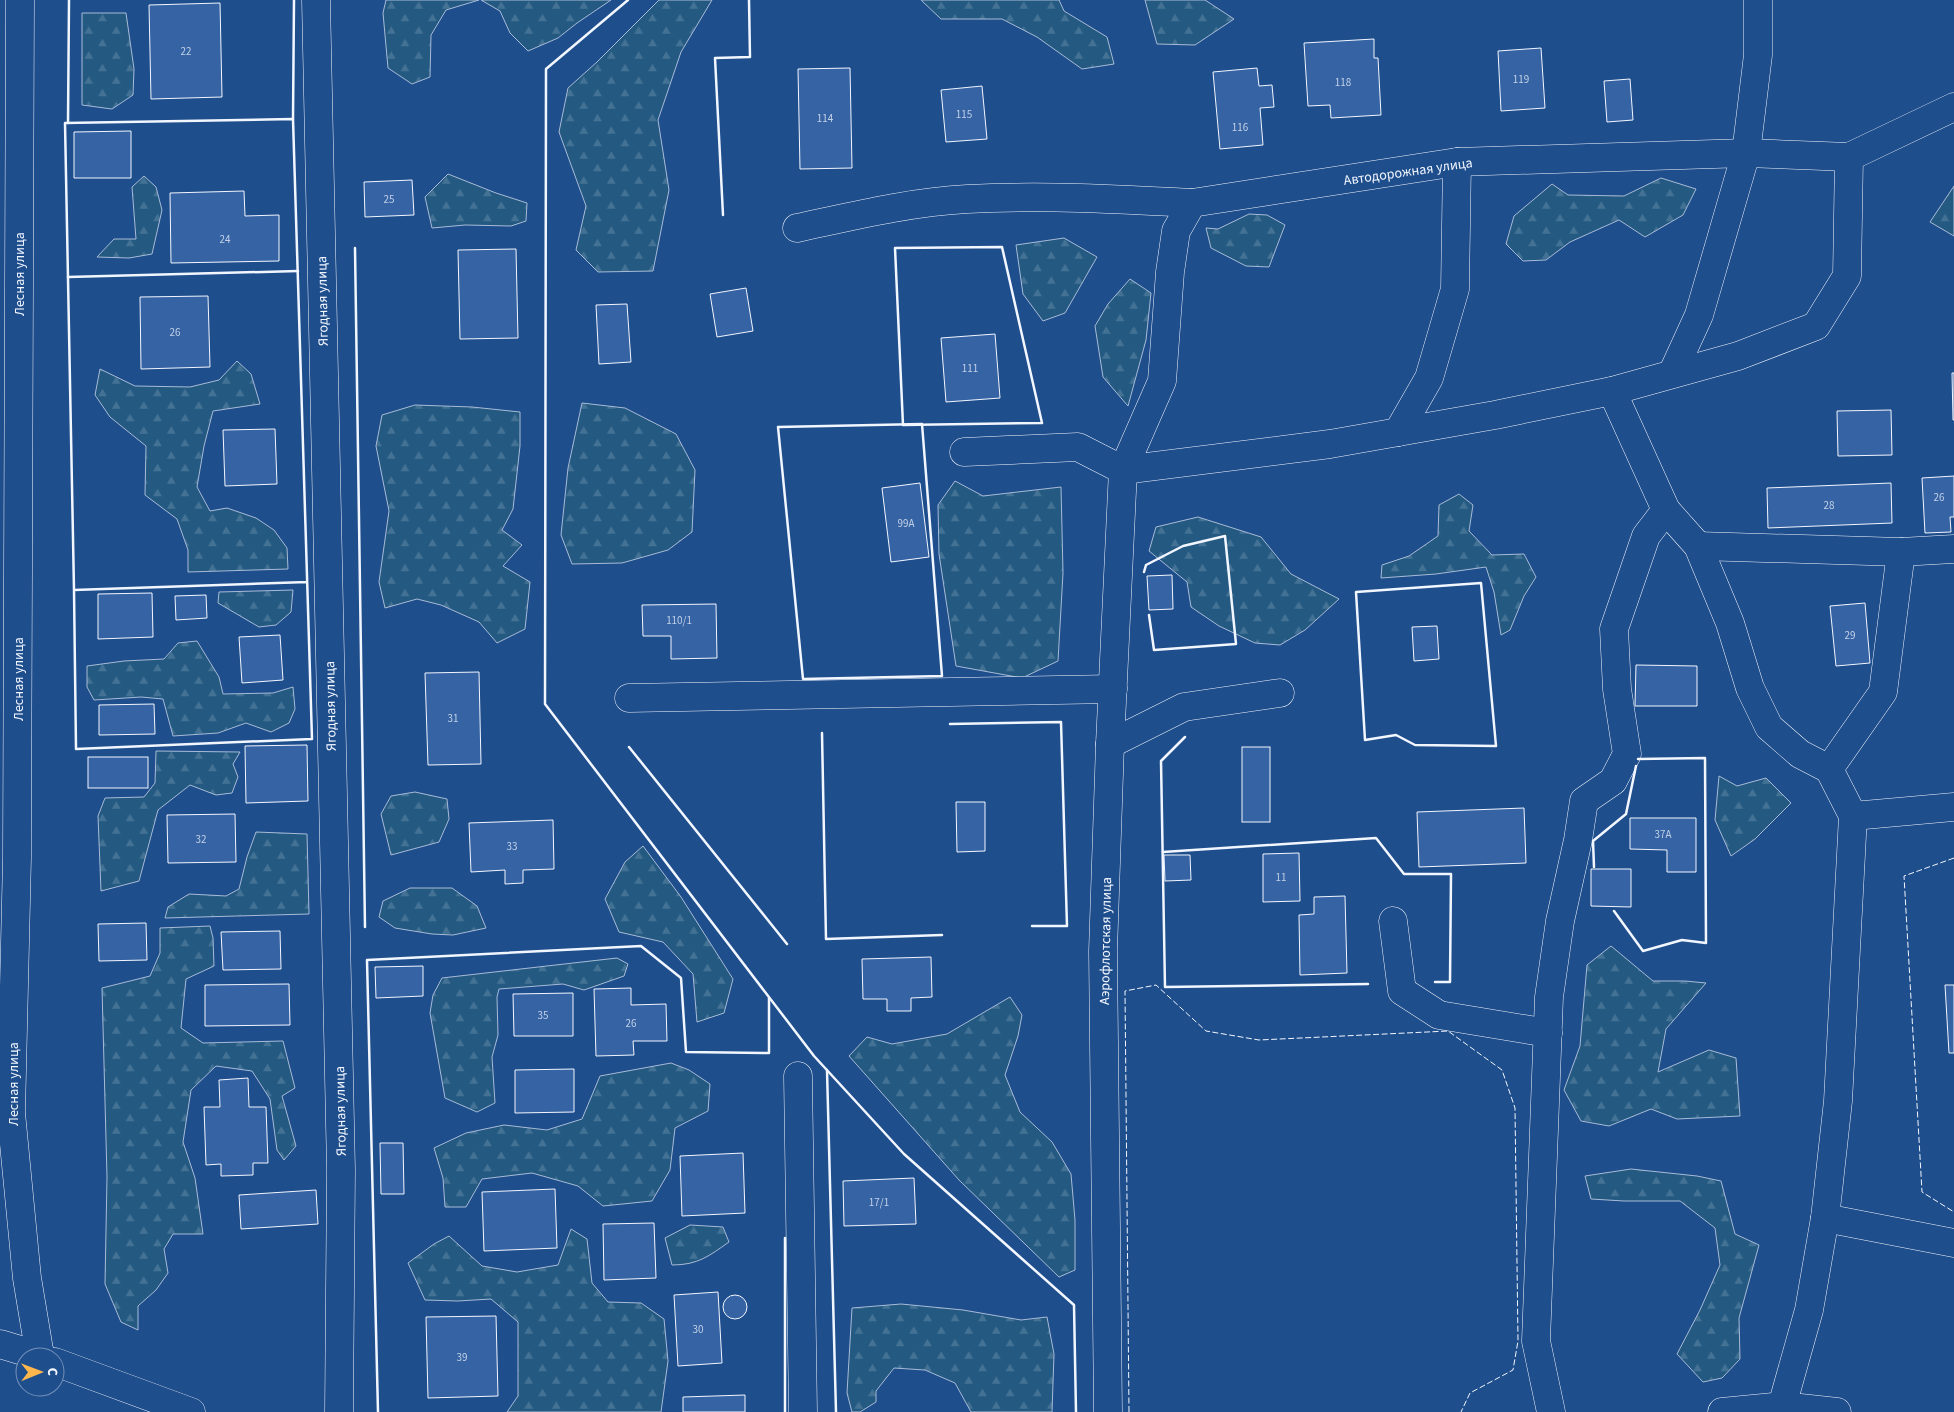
<svg xmlns="http://www.w3.org/2000/svg" width="1954" height="1412" viewBox="0 0 1954 1412" font-family="'Source Sans 3',sans-serif">
  <style>
    .forest { fill: url(#forest-firs); stroke: #a8bbd7 }
    .building { fill: #3563a3; stroke: #f2f6ff }
    .lines { fill: none; stroke-linecap: round; stroke-linejoin: round }
    .minor-casing { stroke: #f2f6ff; stroke-width: 29 }
    .minor { stroke: #1f4e8c; stroke-width: 28 }
    .fence { stroke: #f2f6ff; stroke-width: 1; stroke-dasharray: 6 2.5; stroke-linecap: butt }
    .wall { stroke: #f2f6ff; stroke-width: 2.5 }
    .labels { text-anchor: middle; stroke-width: 4; stroke-linejoin: round; paint-order: stroke }
    .number-label { font-size: 11px; fill: #c3d1e8 }
    .street-label { font-size: 14px; fill: #f2f6ff; stroke: #1f4e8c }
  </style>
  <defs>
    <pattern id="forest-firs" width="22" height="20" patternUnits="userSpaceOnUse" patternTransform="scale(1.25)"><rect width="22" height="20" fill="#245a82"/><path d="M5 1l3.5 6h-7zM16 11l3.5 6h-7z" fill="#447295"/></pattern>
  </defs>
  <rect width="100%" height="100%" fill="#1f4e8c"/>
  <g class="forest">
    <polygon points="386,0 479,0 446,10 431,35 430,77 412,84 388,68 383,13"/>
    <polygon points="481,0 611,0 577,23 558,38 528,51 510,33 500,11"/>
    <polygon points="659,0 712,0 681,52 658,120 669,190 653,271 598,272 576,250 586,206 559,132 568,88 597,62"/>
    <polygon points="921,0 1059,0 1064,11 1107,37 1114,64 1082,69 1037,37 1002,19 941,19"/>
    <polygon points="1145,0 1205,0 1234,19 1195,45 1157,44"/>
    <polygon points="82,13 126,13 134,69 133,95 112,109 82,105"/>
    <polygon points="448,174 496,193 527,203 526,221 511,226 465,225 432,228 425,197"/>
    <polygon points="144,176 156,187 162,210 152,254 129,258 97,257 114,239 136,239 132,187"/>
    <polygon points="1661,178 1696,189 1683,215 1645,237 1619,220 1570,242 1546,260 1523,261 1506,244 1514,216 1552,184 1568,195 1624,196"/>
    <polygon points="1954,186 1954,236 1930,222"/>
    <polygon points="1249,214 1267,215 1285,225 1269,267 1246,266 1211,248 1206,228 1218,229"/>
    <polygon points="1064,238 1097,257 1065,313 1043,321 1023,294 1016,245"/>
    <polygon points="1130,279 1151,293 1146,340 1128,406 1103,377 1095,326 1108,304"/>
    <polygon points="237,361 251,374 260,404 213,411 204,446 197,487 210,511 227,508 256,518 274,530 287,548 288,569 188,572 188,550 177,519 145,495 146,446 110,417 95,395 100,369 135,386 190,387 219,380"/>
    <polygon points="582,403 625,408 676,434 695,470 692,532 668,550 622,563 572,564 561,535 568,468"/>
    <polygon points="415,405 472,407 520,412 520,446 513,509 502,530 522,545 503,566 530,582 525,629 497,643 479,622 441,605 417,599 385,608 379,582 389,511 376,446 382,415"/>
    <polygon points="955,481 983,496 1061,487 1063,573 1058,661 1022,678 956,666 939,554 938,505"/>
    <polygon points="1459,494 1473,505 1469,531 1492,555 1524,554 1536,577 1524,596 1510,630 1501,635 1494,592 1486,567 1436,574 1381,578 1382,565 1409,556 1438,536 1439,505"/>
    <polygon points="1198,517 1261,537 1291,574 1339,599 1305,630 1280,645 1255,643 1219,626 1191,607 1187,582 1149,551 1156,527"/>
    <polygon points="293,590 291,612 276,625 259,627 218,603 219,592"/>
    <polygon points="197,641 219,677 223,694 273,693 293,687 295,709 289,723 271,732 246,723 218,733 173,736 163,699 141,697 94,700 87,687 87,666 124,661 164,659 178,643"/>
    <polygon points="156,751 240,752 233,764 238,777 232,793 216,795 190,785 158,810 139,881 101,891 98,816 105,798 144,797 155,783"/>
    <polygon points="1719,776 1737,786 1766,778 1791,803 1755,839 1731,856 1715,820"/>
    <polygon points="415,792 447,799 449,819 439,842 391,855 381,814 391,796"/>
    <polygon points="256,832 307,834 309,914 165,918 168,907 189,894 226,896 239,889 247,857"/>
    <polygon points="643,846 681,897 733,979 724,1013 697,1022 693,974 663,942 619,932 605,899 625,862"/>
    <polygon points="410,888 452,888 477,906 486,928 453,935 432,934 395,928 379,917 383,901"/>
    <polygon points="210,926 213,938 214,966 186,979 181,1028 203,1043 283,1041 295,1088 282,1096 296,1146 284,1160 277,1150 270,1099 252,1071 216,1066 191,1090 183,1142 195,1178 203,1234 173,1234 164,1249 168,1273 156,1290 138,1306 138,1330 121,1322 105,1284 107,1177 102,988 150,976 160,953 160,928"/>
    <polygon points="1611,946 1653,981 1685,981 1706,983 1666,1029 1658,1072 1709,1050 1736,1058 1740,1116 1677,1119 1651,1109 1609,1126 1581,1121 1564,1090 1580,1046 1587,965"/>
    <polygon points="617,958 628,964 624,976 584,990 563,984 499,989 497,997 498,1035 492,1057 495,1103 477,1112 445,1098 430,1013 433,995 442,978"/>
    <polygon points="1010,997 1022,1015 1018,1036 1005,1075 1020,1112 1052,1142 1071,1174 1075,1220 1075,1270 1059,1277 959,1180 849,1056 867,1037 892,1044 947,1034"/>
    <polygon points="671,1063 689,1070 710,1084 708,1111 675,1128 670,1170 652,1201 603,1206 578,1186 532,1173 482,1179 466,1207 445,1207 443,1178 434,1148 466,1133 504,1125 547,1130 582,1119 600,1076"/>
    <polygon points="1631,1169 1697,1176 1721,1181 1735,1234 1759,1245 1739,1318 1740,1359 1722,1378 1703,1382 1677,1354 1700,1310 1720,1265 1715,1228 1680,1201 1624,1201 1591,1199 1585,1176"/>
    <path d="M690,1225L723,1227L729,1242C709,1256 698,1265 672,1265L665,1238Z"/>
    <polygon points="571,1229 587,1239 592,1283 608,1302 641,1303 664,1319 668,1361 661,1412 507,1412 518,1396 518,1322 491,1299 458,1301 425,1300 408,1263 434,1244 449,1236 482,1266 517,1272 558,1265"/>
    <polygon points="901,1304 963,1310 1021,1320 1047,1317 1054,1354 1052,1412 971,1412 955,1383 925,1370 894,1368 876,1391 876,1402 860,1412 852,1412 847,1393 852,1308"/>
  </g>
  <g class="building">
    <polygon points="220,3 222,97 151,99 149,5"/>
    <polygon points="1374,39 1374,58 1378,58 1381,115 1331,118 1330,105 1308,106 1304,43"/>
    <polygon points="1541,48 1545,108 1501,111 1498,51"/>
    <polygon points="850,68 852,168 800,169 798,69"/>
    <polygon points="1257,68 1259,86 1272,85 1274,107 1260,108 1263,145 1220,149 1213,72"/>
    <polygon points="1630,79 1633,120 1607,122 1604,81"/>
    <polygon points="982,86 987,139 946,142 941,90"/>
    <polygon points="131,131 131,178 74,178 74,132"/>
    <polygon points="412,180 414,215 365,217 364,182"/>
    <polygon points="244,191 245,216 279,215 279,261 171,263 170,193"/>
    <polygon points="516,249 518,338 460,339 458,250"/>
    <polygon points="746,288 753,331 717,337 710,294"/>
    <polygon points="208,296 210,367 141,369 140,297"/>
    <polygon points="627,304 631,362 599,364 596,305"/>
    <polygon points="995,334 1000,398 946,402 941,338"/>
    <polygon points="1952,373 1954,373 1954,420 1953,420"/>
    <polygon points="1891,410 1892,455 1838,456 1837,411"/>
    <polygon points="275,429 277,484 225,486 223,430"/>
    <polygon points="1954,476 1954,517 1950,517 1951,532 1925,533 1922,478"/>
    <polygon points="920,483 929,557 891,562 882,488"/>
    <polygon points="1891,483 1892,523 1768,528 1767,488"/>
    <polygon points="1172,575 1173,609 1149,610 1147,576"/>
    <polygon points="152,593 153,637 98,639 98,594"/>
    <polygon points="206,595 207,618 176,620 175,596"/>
    <polygon points="1865,603 1870,663 1836,666 1830,606"/>
    <polygon points="716,604 717,658 671,659 671,636 643,636 642,605"/>
    <polygon points="1437,626 1439,659 1414,661 1412,627"/>
    <polygon points="280,635 283,680 242,683 239,637"/>
    <polygon points="1636,665 1697,666 1697,706 1635,706"/>
    <polygon points="479,672 481,764 428,765 425,673"/>
    <polygon points="154,704 155,734 99,735 99,705"/>
    <polygon points="307,745 308,801 246,803 245,746"/>
    <rect x="1242" y="747" width="28" height="75"/>
    <rect x="88" y="757" width="60" height="31"/>
    <polygon points="956,802 985,802 985,851 957,852"/>
    <polygon points="1524,808 1526,863 1419,867 1417,812"/>
    <polygon points="235,814 236,862 168,863 167,815"/>
    <polygon points="1630,818 1696,818 1696,872 1667,872 1667,850 1630,849"/>
    <polygon points="553,820 554,869 523,870 523,883 505,884 505,870 471,872 469,823"/>
    <polygon points="1299,853 1300,901 1263,902 1263,854"/>
    <polygon points="1164,855 1190,855 1191,880 1165,881"/>
    <polygon points="1591,869 1631,869 1631,907 1591,906"/>
    <polygon points="1345,896 1347,973 1300,975 1299,915 1314,914 1314,897"/>
    <polygon points="146,923 147,960 99,961 98,924"/>
    <polygon points="280,931 281,969 223,970 221,932"/>
    <polygon points="931,957 932,997 911,998 911,1011 887,1011 887,999 863,999 862,959"/>
    <polygon points="423,966 423,996 376,998 375,967"/>
    <polygon points="289,984 290,1025 205,1026 205,985"/>
    <polygon points="1945,985 1954,985 1954,1053 1949,1053"/>
    <polygon points="631,988 631,1005 666,1004 667,1041 633,1041 634,1055 596,1056 594,989"/>
    <polygon points="573,993 573,1036 514,1036 513,994"/>
    <polygon points="574,1069 574,1112 515,1113 515,1070"/>
    <polygon points="248,1078 249,1107 266,1107 268,1163 253,1163 253,1175 221,1176 221,1164 206,1165 204,1107 220,1107 219,1080"/>
    <polygon points="380,1143 403,1143 404,1194 381,1194"/>
    <polygon points="743,1153 745,1213 682,1216 680,1156"/>
    <polygon points="914,1178 916,1224 844,1226 843,1181"/>
    <polygon points="555,1189 557,1248 484,1251 482,1192"/>
    <polygon points="316,1190 318,1224 241,1229 239,1195"/>
    <polygon points="654,1223 656,1278 604,1280 603,1224"/>
    <polygon points="718,1292 722,1363 678,1366 674,1295"/>
    <circle cx="735" cy="1307" r="12"/>
    <polygon points="496,1316 498,1396 428,1398 426,1317"/>
    <polygon points="745,1395 745,1412 683,1412 683,1397"/>
  </g>
  <g class="lines">
    <g class="minor-casing">
      <g id="minor">
        <polyline points="20,0 17,858 11,1113 27,1278 40,1356"/>
        <polyline points="316,0 341,1170 339,1412"/>
        <path d="M797,228C853,216 910,202 967,199C1042,195 1117,199 1192,203"/>
        <polyline points="1672,374 1699,315 1746,153 1758,55 1758,0"/>
        <polyline points="1612,391 1666,510 1698,546 1730,623 1750,688 1769,727 1800,754 1829,769 1853,816 1838,1101 1825,1218 1809,1310 1782,1406 1782,1412"/>
        <polyline points="1398,432 1429,378 1455,289 1457,162"/>
        <polyline points="964,452 1078,447 1123,470 1330,444 1495,415 1612,391 1738,356 1816,326 1847,276 1849,157"/>
        <polyline points="1698,546 1901,552 1954,549"/>
        <polyline points="629,698 1113,689"/>
        <polyline points="1110,744 1184,707 1280,693"/>
        <polyline points="1829,769 1883,692 1901,552"/>
        <polyline points="1853,816 1954,807"/>
        <polyline points="1393,921 1402,991 1439,1015 1548,1033"/>
        <polyline points="798,1076 803,1412"/>
        <polyline points="1825,1218 1954,1243"/>
        <polyline points="0,1344 43,1357"/>
        <polyline points="55,1362 191,1412"/>
        <polyline points="1108,1412 1103,951 1110,744 1123,470 1162,381 1170,272 1176,231 1192,203 1457,162 1746,153 1849,157 1954,107"/>
        <polyline points="1551,1412 1536,1341 1549,997 1560,921 1578,840 1584,801 1613,781 1627,754 1617,689 1614,629 1646,536 1666,510"/>
        <polyline points="1722,1412 1782,1406 1837,1412"/>
      </g>
    </g>
    <use href="#minor" class="minor"/>
    <g class="fence">
      <polyline points="1954,858 1904,876 1922,1192 1954,1212"/>
      <polyline points="1129,1412 1125,991 1156,985 1206,1031 1259,1040 1448,1031 1502,1070 1515,1108 1518,1341 1513,1370 1470,1393 1461,1412"/>
    </g>
    <g class="wall">
      <polyline points="628,0 546,69 545,704 814,1056 904,1154 1074,1305 1076,1412"/>
      <polyline points="293,119 294,0"/>
      <polyline points="68,123 69,0"/>
      <polyline points="723,215 715,58 750,57 749,0"/>
      <polygon points="1002,247 1042,423 903,425 895,248"/>
      <polyline points="355,248 365,927"/>
      <polyline points="68,277 298,271"/>
      <polygon points="922,424 942,676 803,679 778,427"/>
      <polyline points="1144,572 1146,565 1183,546 1225,536 1236,644 1154,650 1149,615"/>
      <polygon points="1481,583 1496,746 1415,745 1396,735 1365,740 1356,592"/>
      <polyline points="74,590 65,123 293,119 312,739 76,749 74,590 307,582"/>
      <polyline points="950,724 1061,722 1067,926 1032,926"/>
      <polyline points="822,733 826,939 942,935"/>
      <polyline points="1185,737 1161,761 1165,987 1368,984"/>
      <polyline points="629,747 787,944"/>
      <polyline points="1163,852 1376,838 1404,874 1451,874 1450,982 1435,982"/>
      <polyline points="1594,867 1593,841 1626,814 1636,766"/>
      <polyline points="1614,911 1643,951 1682,940 1706,943 1705,758 1638,759"/>
      <polyline points="827,1070 836,1412"/>
      <polyline points="785,1238 785,1412"/>
      <polyline points="378,1412 367,960 641,946 681,978 686,1052 769,1053 769,998"/>
    </g>
  </g>
  <g class="labels">
    <g class="number-label">
      <text x="186" y="55">22</text>
      <text x="1521" y="83">119</text>
      <text x="1343" y="86">118</text>
      <text x="964" y="118">115</text>
      <text x="825" y="122">114</text>
      <text x="1240" y="131">116</text>
      <text x="389" y="203">25</text>
      <text x="225" y="243">24</text>
      <text x="175" y="336">26</text>
      <text x="970" y="372">111</text>
      <text x="1939" y="501">26</text>
      <text x="1829" y="509">28</text>
      <text x="906" y="527">99А</text>
      <text x="679" y="624">110/1</text>
      <text x="1850" y="639">29</text>
      <text x="453" y="722">31</text>
      <text x="1663" y="838">37А</text>
      <text x="201" y="843">32</text>
      <text x="512" y="850">33</text>
      <text x="1281" y="881">11</text>
      <text x="543" y="1019">35</text>
      <text x="631" y="1027">26</text>
      <text x="879" y="1206">17/1</text>
      <text x="698" y="1333">30</text>
      <text x="462" y="1361">39</text>
    </g>
    <g class="street-label">
      <text transform="translate(1408 171) rotate(-8)" y="5">Автодорожная улица</text>
      <text transform="translate(19 274) rotate(-90)" y="5">Лесная улица</text>
      <text transform="translate(322 301) rotate(-91)" y="5">Ягодная улица</text>
      <text transform="translate(18 679) rotate(-90)" y="5">Лесная улица</text>
      <text transform="translate(330 706) rotate(-91)" y="5">Ягодная улица</text>
      <text transform="translate(1105 941) rotate(-89)" y="5">Аэрофлотская улица</text>
      <text transform="translate(13 1084) rotate(-90)" y="5">Лесная улица</text>
      <text transform="translate(340 1111) rotate(-91)" y="5">Ягодная улица</text>
    </g>
  </g>
  <g transform="translate(40 1372) rotate(89)"><circle r="24" fill="#1f4e8c" stroke="#7391ba"/>
  <path d="M0-4L9 19L0 12L-9 19Z" fill="#ffb74d"/>
  <text y="-8" font-size="14" font-weight="bold" text-anchor="middle" fill="#f2f6ff">С</text>
  </g>
</svg>
